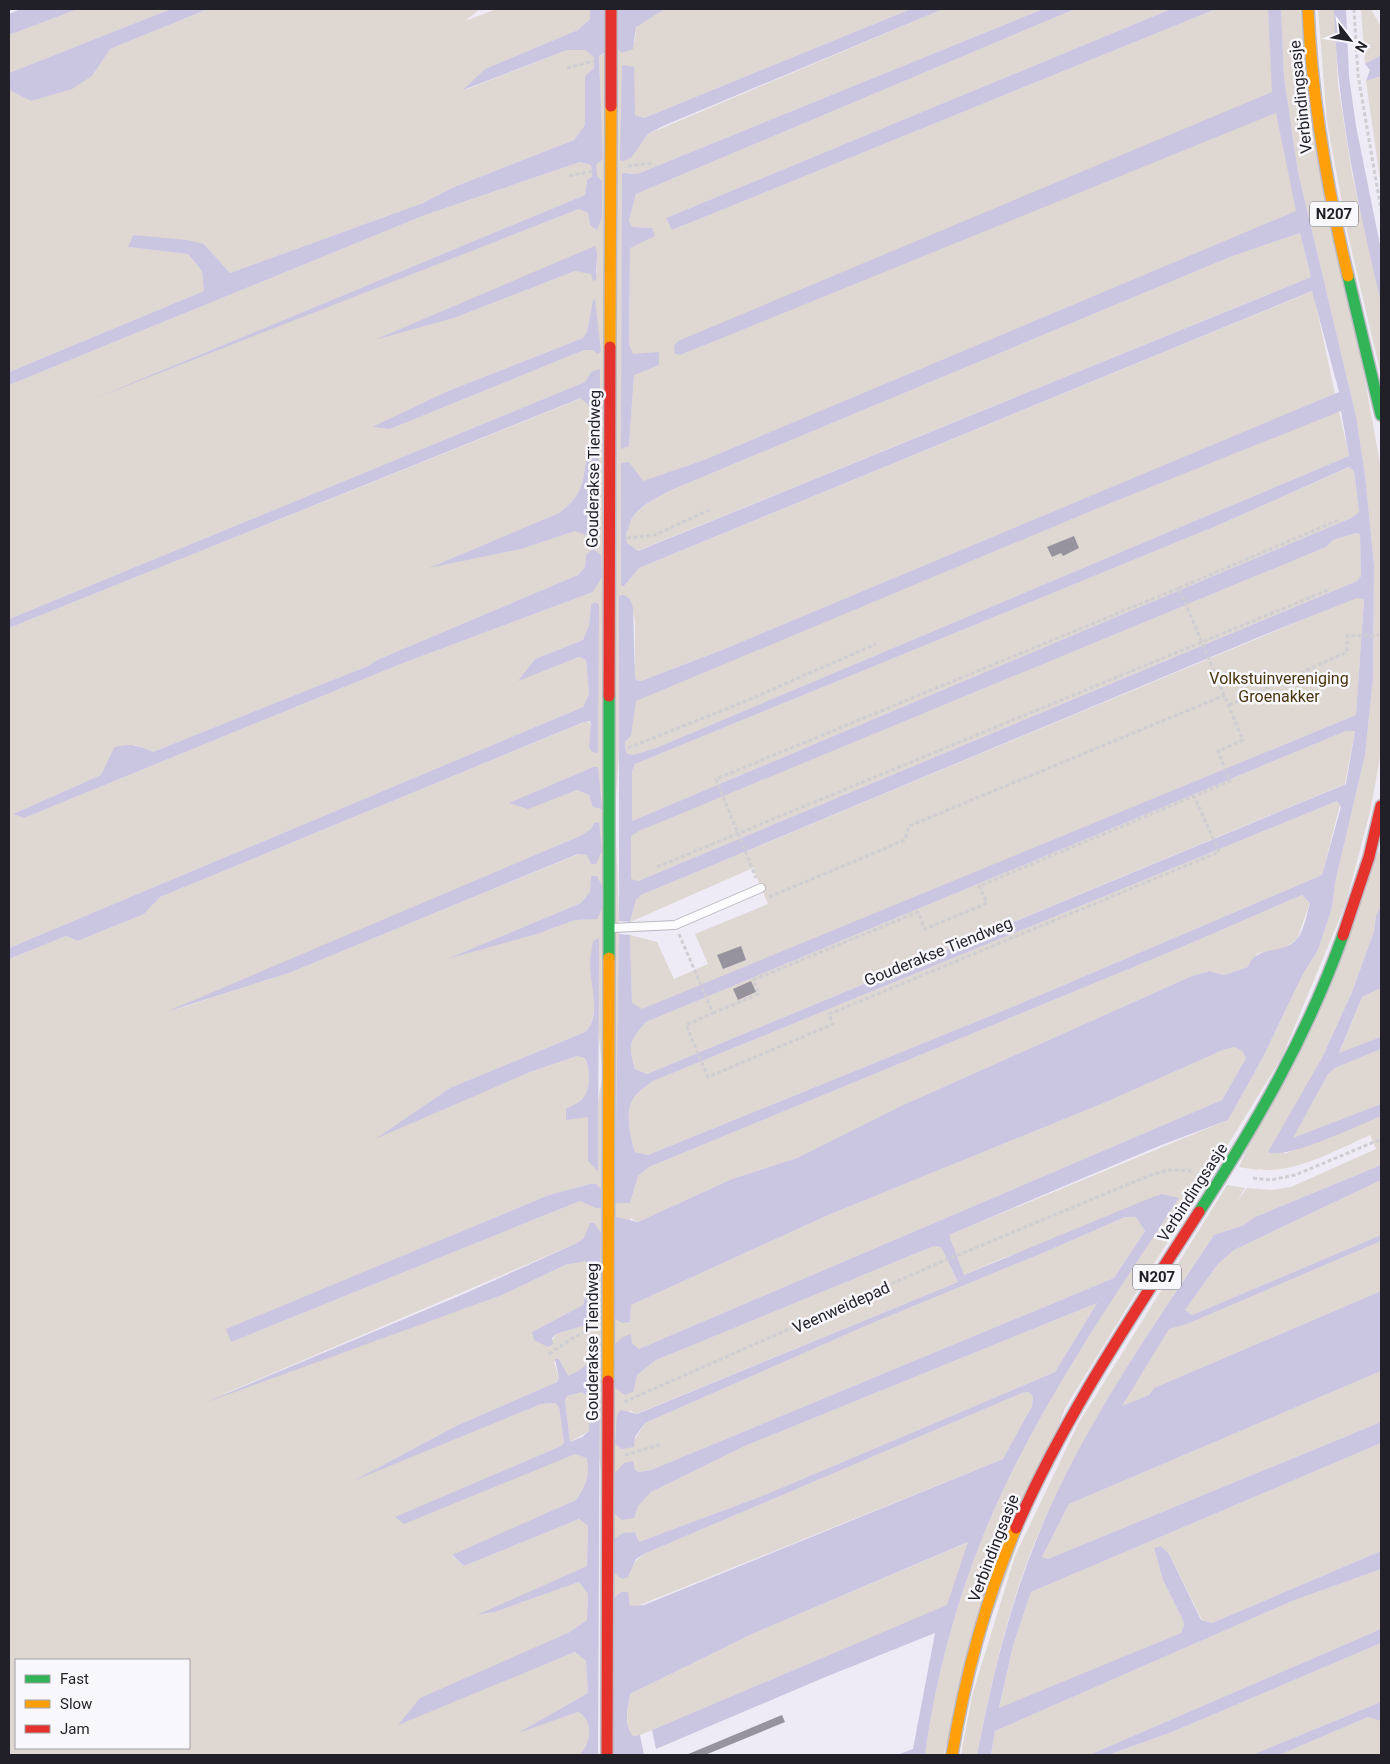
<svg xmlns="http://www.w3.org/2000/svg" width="1390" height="1764" viewBox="0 0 1390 1764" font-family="Roboto,sans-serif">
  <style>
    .green { fill: #dfd7d1; fill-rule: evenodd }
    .water { fill: #cac5e0; fill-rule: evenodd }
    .building { fill: #96939e }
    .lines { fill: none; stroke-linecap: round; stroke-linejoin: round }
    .lane-casing { stroke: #bbb9c2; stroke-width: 10 }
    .fast-casing { stroke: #bbb9c2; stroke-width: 14 }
    .slow-casing { stroke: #bbb9c2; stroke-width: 14 }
    .jam-casing { stroke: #bbb9c2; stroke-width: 14 }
    .path { stroke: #cfced2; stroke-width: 3; stroke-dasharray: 4 2.5; stroke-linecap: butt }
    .lane { stroke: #fcfcfe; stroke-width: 8 }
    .fast { stroke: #30b455; stroke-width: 11 }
    .slow { stroke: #ff9f0a; stroke-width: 11 }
    .jam { stroke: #e5322d; stroke-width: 11 }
    .labels { text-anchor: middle; stroke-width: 5; stroke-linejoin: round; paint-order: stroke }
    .shield { fill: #f7f7fc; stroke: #616068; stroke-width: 1 }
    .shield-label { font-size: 15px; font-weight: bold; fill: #211f28 }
    .street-label { font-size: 16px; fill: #211f28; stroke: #f7f7fc }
    .park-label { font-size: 16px; fill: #4a350c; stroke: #f7f7fc }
  </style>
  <rect width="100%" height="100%" fill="#eeebf6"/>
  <g class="green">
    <polygon points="78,9 171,9 9,73 9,35"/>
    <polygon points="208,9 480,9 465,21 497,9 590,9 590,19 578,30 485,69 465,90 567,50 585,50 594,57 594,68 585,76 585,125 574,140 454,187 423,203 230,273 204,244 133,235 128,247 188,254 202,271 204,291 9,372 9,90 31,101 92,76 110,49"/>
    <path d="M665,9H911L644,118L635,115L627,64L633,155L648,134L943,9H1043L637,174L627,173L629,446L634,375L629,344L630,247L652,228L632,227L629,220L636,194L1075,9H1171L666,218L672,230L1216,9H1268L1273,92L1083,173L675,354L680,355L1276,112L1297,211L704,460L643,482L621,463L624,586L639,568L1313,291L1335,394L722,650L641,681L636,680L635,676V621L630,599L615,811L630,1203L638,1176L649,1167L1182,947L1302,895L1310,903L1297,939L1282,950L1258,953L1248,967L1224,975L1209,971L1192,976L901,1106L797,1158L732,1179L638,1222L630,1218V1322L631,1305L826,1216L1106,1102L1223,1050L1234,1047L1242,1051L1246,1058L1222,1100L639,1349L632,1343L631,1334L634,1391L637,1375L656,1360L934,1246L941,1247L958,1282L636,1414L629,1410L634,1441L645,1423L870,1324L1045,1252L1125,1217H1136L1145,1231L1114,1278L651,1470L639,1472L635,1470L634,1513L643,1498L651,1492L747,1445L1097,1303L1055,1372L767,1494L639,1542L635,1532L623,1533L630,1576C631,1564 637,1559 646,1553L1022,1393L1028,1392L1033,1396L1032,1406L1003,1459L635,1607L630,1606L628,1592H621L613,1599L588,1339C588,1363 590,1366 568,1377L559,1359L554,1362L559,1378L557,1382L456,1426L359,1478L541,1404L555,1403L559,1407L564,1442L561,1446L396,1517L575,1454L588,1458C590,1476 586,1485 576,1500L452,1556L464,1566L579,1519L588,1526L587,1566L480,1615L495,1612L579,1582L588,1594L587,1620L568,1633L399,1724L575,1652L586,1661L588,1693L522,1731L578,1712C594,1719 591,1744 580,1755H9V959L66,936L78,941L85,938L144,914L160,897L587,721L591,724L592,752L591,605L589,625L583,640L535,659L519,680L579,657L586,660L589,694L583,707L9,948V628L582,398L590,407L592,442L591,372L585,382L9,619V385L425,215L580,162L591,165L592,176L587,180L585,195L127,385L579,209L588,213L590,225L596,165L603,159L599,56L635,41L636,27ZM595,247L597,253V273L575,271L454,318L379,338ZM593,300V350H584L390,429L373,427L448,391L583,338L587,332ZM586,460L591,537L575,531L521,549L432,567L559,513C580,497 583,486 586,460ZM594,549L593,592L398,665L24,818L13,814L101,775L135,745L153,752L368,666L377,660L578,575L585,567L586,555ZM593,767H598L589,795L577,790L528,808L510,803ZM594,823L602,851L596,863L587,855L579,854L289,973L174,1010L580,836L591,829ZM591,876V919L575,920L537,934L452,957L581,903L590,892ZM590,965L603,1073L588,1161V1116L566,1120V1109C571,1106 579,1103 583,1098C591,1090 590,1067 585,1058L577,1056L530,1072L378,1137L450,1088L585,1032C600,1018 592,985 590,965ZM590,1184L589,1203L580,1201L231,1342L227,1329L549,1195ZM584,1238L599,1321L556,1334L548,1347L532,1332L583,1305C587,1291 590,1275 586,1261L565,1265L502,1295L217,1397L577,1243ZM16,1660H189V1748H16Z"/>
    <path d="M1281,9H1300L1381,470V751L1371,808L1346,903L1282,1057L1065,1408L943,1755H925C938,1662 965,1569 1006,1484C1054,1384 1117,1292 1178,1199L1003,1258L964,1275L949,1235L1228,1120L1262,1059L1303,974L1318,950L1332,908L1335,883L1365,755L1373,679L1374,564L1365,475L1356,416L1298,172L1284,77Z"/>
    <polygon points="1318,9 1334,9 1338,85 1352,174 1381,303 1381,375 1348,235 1327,122"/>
    <polygon points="1361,9 1371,9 1381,27 1381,55 1365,64"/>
    <polygon points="1381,76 1381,187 1366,81"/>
    <path d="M1300,233L1311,277L637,551L627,543L626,533C630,528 629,523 632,518C642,505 655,499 669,491L1230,257Z"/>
    <polygon points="1339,411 1349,456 656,748 633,755 626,753 625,742 631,736 635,701 1096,509"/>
    <polygon points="1350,467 1354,471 1359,513 1351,518 632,821 632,771 635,764 1221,524"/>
    <polygon points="1356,533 1360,534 1361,576 1357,581 638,881 631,880 631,836 638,831 1326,547 1333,540"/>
    <polygon points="1357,597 1364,599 1356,715 642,1010 632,1004 630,935 657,942 674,979 708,964 695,934 768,904 753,868 630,922 636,900 641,895"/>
    <path d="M1346,731H1355L1345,784L647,1074L635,1069C628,1044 629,1041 646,1022Z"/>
    <path d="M1337,801L1340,805L1322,875L1017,1005L648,1155L635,1152C630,1136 623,1107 637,1094C641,1089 648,1085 653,1081Z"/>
    <path d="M1381,846V906L1376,915L1374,931L1352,992L1322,1058L1284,1154L1381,1116V1165L1255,1217L1244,1225L1214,1235C1145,1337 1074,1442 1029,1557C1005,1621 990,1688 977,1755H961L972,1696L1015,1556L1078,1424L1227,1185L1245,1188L1237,1201L1247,1188L1271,1190L1291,1187L1376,1149L1370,1135C1338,1149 1293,1175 1258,1169L1259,1167L1257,1170L1239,1167Z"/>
    <polygon points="1381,988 1381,1037 1339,1054 1362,997"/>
    <polygon points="1381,1049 1381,1104 1292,1139 1328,1074 1335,1068"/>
    <polygon points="1381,1180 1381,1235 1192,1315 1185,1310 1218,1264 1234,1250"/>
    <polygon points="1381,1241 1381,1291 1154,1388 1149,1395 1122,1406 1168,1329 1187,1324"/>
    <polygon points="1381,1371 1381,1422 1048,1559 1042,1557 1069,1504"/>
    <polygon points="582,1392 589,1398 589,1431 570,1442 565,1400 567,1396"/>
    <polygon points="1381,1443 1381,1551 1212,1623 1202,1620 1169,1554 1154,1548 1163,1580 1183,1620 1184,1625 1181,1633 999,1709 1013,1646 1031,1592"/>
    <path d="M969,1542L948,1605L640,1735L632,1736C624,1725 628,1708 630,1694L752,1634Z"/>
    <polygon points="1381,1569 1381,1629 1089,1755 991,1755 995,1731 1292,1601"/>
    <polygon points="1381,1643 1381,1702 1252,1755 1108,1755 1172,1732"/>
    <polygon points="1368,1717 1381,1721 1381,1755 1279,1755"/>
  </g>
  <g class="water">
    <polygon points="21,9 78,9 9,35 9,14"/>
    <polygon points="171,9 208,9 110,49 92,76 72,89 31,101 9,90 9,73"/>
    <polygon points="590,9 604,9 604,53 599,56 603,159 596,165 597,176 602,181 602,218 597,230 590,225 588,213 579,209 93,399 585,195 587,180 592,176 591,165 580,162 425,215 9,385 9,372 204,291 202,271 188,254 128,247 133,235 187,240 204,244 230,273 423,203 454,187 574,140 585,125 585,76 594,68 594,57 585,50 567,50 463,90 485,69 578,30 590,19"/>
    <polygon points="617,9 665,9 636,27 633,49 622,53 618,49"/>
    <polygon points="911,9 943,9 663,126 648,134 631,158 623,161 620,160 622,65 634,67 635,115 644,118"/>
    <polygon points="1043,9 1075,9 636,194 629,220 632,227 652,228 655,236 630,248 629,344 633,354 659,352 659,365 634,375 629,446 621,449 622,173 637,174"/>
    <polygon points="1171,9 1216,9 672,230 666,218"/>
    <path d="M1268,9H1281L1284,77L1298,172L1356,416L1365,475L1374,564L1373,679L1365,755L1335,883L1332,908L1318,950L1303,974L1262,1059L1228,1120L1159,1146L949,1235L964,1275L1148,1199L1162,1194L1179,1198C1118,1291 1054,1384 1006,1484C965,1569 938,1662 925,1755H897L913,1749L935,1633L823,1678L656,1749L652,1730L947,1605L968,1542L752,1634L630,1694C628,1708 623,1725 633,1736L640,1735L644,1755H613V1599L621,1592H628L630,1606L644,1605L1003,1459L1032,1406L1033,1396L1028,1392L1022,1393L646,1553L636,1559L628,1577L622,1579L614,1573V1539L623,1533L635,1532L639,1542L767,1494L1055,1372L1097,1303L747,1445L651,1492L638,1506L634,1518L622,1520L615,1514V1473L624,1463L633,1461L635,1470L639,1472L651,1470L1114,1278L1145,1231L1136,1217H1125L1045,1252L870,1324L645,1423L635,1437L634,1447L622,1449L615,1444L617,1414L621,1410L637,1414L958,1282L941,1247L934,1246L656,1360L637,1375L634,1391L625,1395L615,1388L614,1345L623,1337L631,1334L632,1343L639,1349L1222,1100L1246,1058L1242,1051L1234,1047L1223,1050L1106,1102L826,1216L631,1305L630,1322L622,1323L614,1318L616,1217L638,1222L732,1179L797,1158L901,1106L1192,976L1209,971L1224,975L1248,967C1255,945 1282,955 1296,940C1304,932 1307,913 1310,903L1302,895L1182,947L649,1167L638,1176L630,1203H615L619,934L630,935L632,1003L642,1009L1356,715L1364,599L1357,598L1259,637L641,895L636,900L630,922L619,921V596L624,595L630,599L633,608L635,676L636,680L641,681L722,650L1339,392L1312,291L639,568L624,586H621V463L629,462L643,481L704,460L1296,211L1276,113L680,355L675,354L674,346L678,341L1272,92ZM1300,233L1311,277L638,551L627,543L626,533C630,528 629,523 632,518C641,505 655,499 669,491L1230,257ZM1341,411L1349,456L656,748L633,755L626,753L625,742L631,736L636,701L1096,509ZM1349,467L1354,471L1359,512L1351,518L632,821V771L635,764L1221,524ZM1356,533L1360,534L1361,576L1357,581L638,881L631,879V836L639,831L1326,547L1333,540ZM1346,731H1355L1346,784L647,1074L635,1069C628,1044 629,1041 646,1022ZM1337,801L1341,807L1322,875L1017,1005L648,1155L635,1152C630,1136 623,1107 637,1094C641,1089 648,1085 653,1081Z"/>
    <path d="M1334,9H1346L1349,76L1356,126L1381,250V303C1358,205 1337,109 1334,9Z"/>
    <polygon points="1381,55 1381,76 1366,81 1370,70 1365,64"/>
    <polygon points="595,246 597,253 596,280 593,281 591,274 575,271 454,318 374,340"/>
    <polygon points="595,299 601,352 597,354 593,350 584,350 390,429 372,427 448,391 583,338 587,332 593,300"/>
    <polygon points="600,369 600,442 592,443 590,407 581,398 9,628 9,619 585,382 591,372"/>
    <path d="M592,456L597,457L600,462V531L597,536L591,537L575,531L521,549L429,568L559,513C580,497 583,486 586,460Z"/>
    <path d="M593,549L601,555L602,577L593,592L398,665L24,818L13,814L101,775L114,748C129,742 139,746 153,752L368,666L377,660L578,575L585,567L586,555Z"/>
    <polygon points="595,602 599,605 598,753 592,752 589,747 591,724 590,721 584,722 160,897 144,914 85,938 78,941 66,936 9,959 9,948 583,707 589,694 586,660 579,657 518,681 535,659 583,640 589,625 591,605"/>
    <polygon points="593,767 598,767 602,809 593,807 589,795 577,790 528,809 509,803"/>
    <polygon points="599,822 602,851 596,864 591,864 587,855 578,854 289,973 166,1012 580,836 591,829 594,823"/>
    <polygon points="591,876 597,876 603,888 602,909 597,919 575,920 537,934 447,959 581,903 590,892"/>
    <path d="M1381,906V988L1362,997L1339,1053L1381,1037V1049L1335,1068L1328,1074L1293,1138L1381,1104V1116C1359,1125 1287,1160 1268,1152L1322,1058L1352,992L1374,931L1376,915Z"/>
    <path d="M599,938L598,1171L588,1161V1117L566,1120V1109C571,1106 579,1103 583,1098C591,1090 590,1067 585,1058L577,1056L530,1072L375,1139L450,1088L585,1032C602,1016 590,985 590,965C590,957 592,949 593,941Z"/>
    <path d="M1381,1165V1180L1234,1250L1218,1264L1185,1310L1192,1315L1381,1235V1241L1187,1324L1169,1329L1122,1406L1149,1395L1154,1388L1381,1291V1371L1069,1504L1042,1557L1048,1559L1381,1422V1443L1031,1592L1013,1646L999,1708L1181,1633L1184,1625L1183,1620L1163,1580L1154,1548L1161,1546L1169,1554L1201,1620L1212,1623L1381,1551V1569L1292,1601L995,1731L991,1755H977C990,1688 1005,1623 1029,1559C1072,1442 1146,1337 1214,1235L1244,1225L1255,1217Z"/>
    <polygon points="590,1184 596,1184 601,1189 601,1208 596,1208 580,1201 231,1342 226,1329 549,1195"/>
    <path d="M590,1223H594L601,1233L599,1321L556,1334L552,1338L553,1344L548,1347L534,1340L532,1332L583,1305C587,1291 590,1275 586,1261L565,1265L502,1295L204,1403L466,1293L577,1243L584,1238Z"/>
    <path d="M595,1334L600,1338L598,1755H579C591,1745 594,1719 578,1712L518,1733L588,1693L586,1661L575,1652L398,1725L420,1698L568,1633L587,1620L588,1594L579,1582L495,1612L477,1615L587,1566L588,1526L579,1519L464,1566L452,1555L576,1500C586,1485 590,1476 587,1458L575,1454L404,1524L395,1517L561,1446L564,1442L559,1407L555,1403L541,1404L353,1481L456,1426L557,1382L559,1378L555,1359H559L568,1376C601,1361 580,1359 590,1335ZM582,1392L589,1398V1431L582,1437L570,1442L565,1400L567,1396Z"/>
    <polygon points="1381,1629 1381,1643 1172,1732 1108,1755 1089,1755"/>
    <polygon points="1381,1702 1381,1721 1368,1717 1279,1755 1252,1755"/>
  </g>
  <g class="building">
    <polygon points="1074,536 1079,548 1063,556 1061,553 1052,557 1047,547"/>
    <polygon points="741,946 746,960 723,969 717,955"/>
    <polygon points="751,981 756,992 738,1000 733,989"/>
    <polygon points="782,1715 785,1722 705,1755 686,1755"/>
  </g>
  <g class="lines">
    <g class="lane-casing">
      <polyline id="lane" points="612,928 675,925 761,888"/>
    </g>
    <g class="fast-casing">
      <g id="fast">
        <polyline points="1348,276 1381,415"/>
        <polyline points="609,958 609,696"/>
        <path d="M1199,1212C1256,1124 1308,1034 1343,935"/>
      </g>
    </g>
    <g class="slow-casing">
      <g id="slow">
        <path d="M1308,9C1312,100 1327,188 1348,276"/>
        <polyline points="610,347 611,106"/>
        <polyline points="608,1381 609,958"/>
        <path d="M952,1755C965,1677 985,1601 1016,1528"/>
      </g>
    </g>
    <g class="jam-casing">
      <g id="jam">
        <polyline points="611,106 611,9"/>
        <polyline points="609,696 610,347"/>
        <polyline points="1343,935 1369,857 1381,806"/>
        <path d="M1016,1528C1066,1413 1132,1317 1199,1212"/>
        <polyline points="607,1755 608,1381"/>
      </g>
    </g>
    <g class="path">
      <polyline points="1354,9 1358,75 1381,210"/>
      <polyline points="567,68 593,61"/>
      <polyline points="628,166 653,163"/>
      <polyline points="569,176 593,171"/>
      <polyline points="627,538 655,535 709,510"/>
      <polyline points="1179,588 1339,520"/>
      <polyline points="1229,705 1347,652 1347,636 1379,635"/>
      <polyline points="628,748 746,701 876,644"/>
      <polyline points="657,867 1328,590"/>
      <polyline points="769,897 905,840 909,826 1225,695"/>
      <polyline points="679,934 713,1013 686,1025 708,1077 833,1024 829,1014 1219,852 1194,796 1230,781 1218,751 1243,740 1179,588 716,779 756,878"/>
      <polyline points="713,1013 759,994 753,980 918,912 925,929 987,903 979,886 1194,796"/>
      <polyline points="1253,1178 1271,1180 1295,1175 1381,1139"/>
      <polyline points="549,1354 574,1337 591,1329"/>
      <polyline points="624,1402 941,1262 1153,1174 1170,1170 1194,1171"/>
      <polyline points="625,1455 662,1444"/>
    </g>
    <use href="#lane" class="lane"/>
    <use href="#fast" class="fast"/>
    <use href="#slow" class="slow"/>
    <use href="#jam" class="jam"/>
  </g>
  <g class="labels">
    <g class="shield">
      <rect x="1310" y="201.5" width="48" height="25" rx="4"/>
      <rect x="1133" y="1264.5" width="48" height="25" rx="4"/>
    </g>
    <g class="shield-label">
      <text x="1334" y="219">N207</text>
      <text x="1157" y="1282">N207</text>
    </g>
    <g class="street-label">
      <text transform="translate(1300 97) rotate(-96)" y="6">Verbindingsasje</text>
      <text transform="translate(593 469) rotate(-89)" y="6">Gouderakse Tiendweg</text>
      <text transform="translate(938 951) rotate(-22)" y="6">Gouderakse Tiendweg</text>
      <text transform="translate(1192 1192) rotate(-57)" y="6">Verbindingsasje</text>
      <text transform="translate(841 1307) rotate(-24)" y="6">Veenweidepad</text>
      <text transform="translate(592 1342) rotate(-90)" y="6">Gouderakse Tiendweg</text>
      <text transform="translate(993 1548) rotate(-69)" y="6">Verbindingsasje</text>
    </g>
    <g class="park-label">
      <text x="1279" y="684">Volkstuinvereniging<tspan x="1279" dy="18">Groenakker</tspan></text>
    </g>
  </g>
  <rect width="1390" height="1764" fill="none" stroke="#211f28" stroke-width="20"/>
  <rect x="15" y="1659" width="175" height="90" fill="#f7f7fc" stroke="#a1a1a7"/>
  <rect x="25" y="1675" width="25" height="8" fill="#30b455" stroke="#a1a1a7"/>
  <text x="60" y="1684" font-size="15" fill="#211f28">Fast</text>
  <rect x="25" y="1700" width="25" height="8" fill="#ff9f0a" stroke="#a1a1a7"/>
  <text x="60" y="1709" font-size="15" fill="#211f28">Slow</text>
  <rect x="25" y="1725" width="25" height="8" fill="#e5322d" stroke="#a1a1a7"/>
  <text x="60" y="1734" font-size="15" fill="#211f28">Jam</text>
  <g transform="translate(1350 40) rotate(121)" stroke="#f7f7fc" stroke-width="4" paint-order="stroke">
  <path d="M0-4L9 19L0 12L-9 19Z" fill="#211f28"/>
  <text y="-8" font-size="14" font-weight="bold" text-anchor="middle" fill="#211f28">N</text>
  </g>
</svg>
